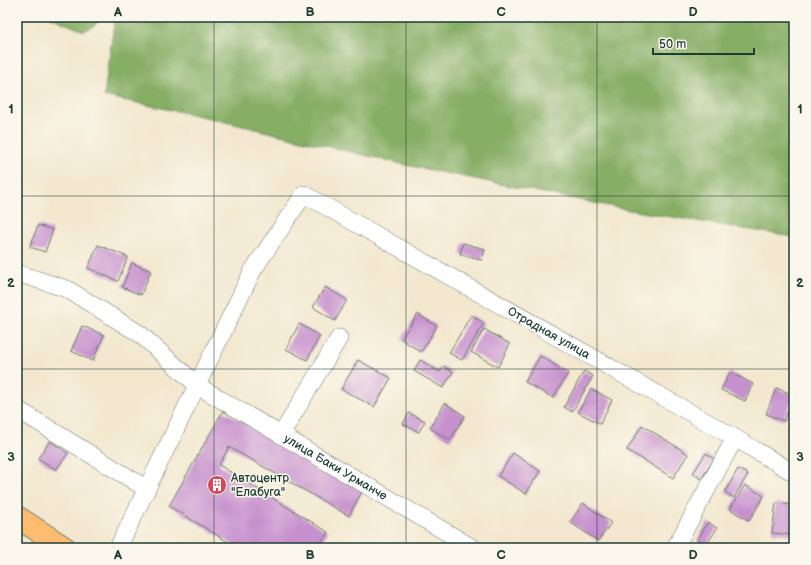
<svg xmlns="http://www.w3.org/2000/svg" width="811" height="565" viewBox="0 0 811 565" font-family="'Balsamiq Sans',sans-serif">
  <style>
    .forest { fill: #86ae65; stroke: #52764c }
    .building { fill: #c68fce }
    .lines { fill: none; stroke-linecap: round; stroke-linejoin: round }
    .minor-casing { stroke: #69796a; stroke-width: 18 }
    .major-casing { stroke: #69796a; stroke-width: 24 }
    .minor { stroke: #fff; stroke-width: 17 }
    .major { stroke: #fdbc6f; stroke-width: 22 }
    .grid { fill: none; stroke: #1f3d34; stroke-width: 1; stroke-opacity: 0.55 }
    .labels { text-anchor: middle; stroke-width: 3; stroke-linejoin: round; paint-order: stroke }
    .street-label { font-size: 12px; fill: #1f3d34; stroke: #fbf7ec }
    .poi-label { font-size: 12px; fill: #1f3d34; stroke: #fbf7ec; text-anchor: start }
    .neatline { fill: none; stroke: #1f3d34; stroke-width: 1.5 }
    .grid-label { font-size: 13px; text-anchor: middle; font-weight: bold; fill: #1f3d34 }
  </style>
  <rect width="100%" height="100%" fill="#fbf7ec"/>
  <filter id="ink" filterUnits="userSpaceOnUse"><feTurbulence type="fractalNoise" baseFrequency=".025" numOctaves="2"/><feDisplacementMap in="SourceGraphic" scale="8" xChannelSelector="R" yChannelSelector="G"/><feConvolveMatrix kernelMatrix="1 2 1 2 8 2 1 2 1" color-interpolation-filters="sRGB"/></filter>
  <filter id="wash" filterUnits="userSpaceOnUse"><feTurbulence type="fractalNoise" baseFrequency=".012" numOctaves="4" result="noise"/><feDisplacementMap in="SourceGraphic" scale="16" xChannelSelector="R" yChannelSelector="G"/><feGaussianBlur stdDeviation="0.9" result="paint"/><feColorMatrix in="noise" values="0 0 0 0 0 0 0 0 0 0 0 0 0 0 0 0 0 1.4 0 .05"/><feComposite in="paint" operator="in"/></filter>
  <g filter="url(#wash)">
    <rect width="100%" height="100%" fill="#f3e8cf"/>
    <g class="forest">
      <polygon points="50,17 103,17 95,25 84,31"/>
      <polygon points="115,17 794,17 794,237 629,210 406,165 205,117 104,96"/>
    </g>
    <g id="blocks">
      <g class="building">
        <polygon points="38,225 53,230 45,252 30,247"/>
        <polygon points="463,243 485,249 482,260 460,254"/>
        <polygon points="98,245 128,257 118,281 88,268"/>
        <polygon points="132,263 151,271 141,295 122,287"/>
        <polygon points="325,287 347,300 335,321 313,307"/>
        <polygon points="418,314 437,326 421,352 401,339"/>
        <polygon points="471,315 484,323 462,360 449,353"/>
        <polygon points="299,324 320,336 307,360 286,349"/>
        <polygon points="82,326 104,335 93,361 71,351"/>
        <polygon points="484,329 510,344 498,367 471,352"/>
        <polygon points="540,356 568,373 553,398 525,382"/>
        <polygon points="358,360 391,378 374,407 341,389"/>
        <polygon points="420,360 440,372 443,366 453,372 443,388 414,371"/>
        <polygon points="584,371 593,376 572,412 564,407"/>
        <polygon points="730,372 753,384 745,401 721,390"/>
        <polygon points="776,388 794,395 784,421 766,414"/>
        <polygon points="591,389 612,400 600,424 578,412"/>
        <polygon points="445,403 465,416 450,440 430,428"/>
        <polygon points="223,411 363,490 349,516 229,447 219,465 328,532 318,548 238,548 169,506"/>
        <polygon points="409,413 425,421 419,432 403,424"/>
        <polygon points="642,425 688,454 673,478 627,450"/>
        <polygon points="50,441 68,453 56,470 38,458"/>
        <polygon points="513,453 540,471 526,494 498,476"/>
        <polygon points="706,453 714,459 701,479 693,473"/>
        <polygon points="738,469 748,474 734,498 725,492"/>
        <polygon points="745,485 764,496 749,521 730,509"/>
        <polygon points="583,503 611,523 598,541 570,522"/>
        <polygon points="776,503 794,505 794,535 772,533"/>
        <polygon points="708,522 717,528 706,546 697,540"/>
      </g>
    </g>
  </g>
  <g filter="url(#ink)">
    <use href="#blocks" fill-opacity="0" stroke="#69796a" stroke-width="1"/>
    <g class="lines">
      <g class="minor-casing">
        <g id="minor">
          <path id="s1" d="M17,273L67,289L140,334L198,386L473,548"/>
          <polyline points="17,409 147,489"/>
          <polyline points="281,435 339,338"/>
          <path id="s2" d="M118,548L253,270L304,194L735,438L794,473"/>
          <polyline points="675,548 735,438"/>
        </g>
      </g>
      <g class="major-casing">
        <polyline id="major" points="17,517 65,548"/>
      </g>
      <use href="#minor" class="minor"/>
      <use href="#major" class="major"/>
    </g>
  </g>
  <path class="grid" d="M214,17V548M406,17V548M597,17V548M17,196H794M17,369H794"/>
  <defs>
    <g id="building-disc" transform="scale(1)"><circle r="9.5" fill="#d1495b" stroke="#fbf7ec"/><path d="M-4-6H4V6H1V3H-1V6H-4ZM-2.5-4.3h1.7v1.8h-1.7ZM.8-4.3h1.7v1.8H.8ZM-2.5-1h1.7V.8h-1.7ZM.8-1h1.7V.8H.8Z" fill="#fff"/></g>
  </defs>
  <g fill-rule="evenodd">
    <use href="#building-disc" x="217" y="485"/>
  </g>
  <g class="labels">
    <g class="street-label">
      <text dy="4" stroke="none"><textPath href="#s2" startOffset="682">Отрадная улица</textPath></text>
      <text dy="4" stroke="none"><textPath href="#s1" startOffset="376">улица Баки Урманче</textPath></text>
    </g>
    <g class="poi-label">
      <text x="231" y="482">Автоцентр<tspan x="231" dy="14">"Елабуга"</tspan></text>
    </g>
  </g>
  <rect width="811" height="565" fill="none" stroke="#fbf7ec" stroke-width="44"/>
  <path d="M653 48v6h101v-6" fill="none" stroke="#1f3d34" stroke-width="2"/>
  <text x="659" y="48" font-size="12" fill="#1f3d34" stroke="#fbf7ec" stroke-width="3" paint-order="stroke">50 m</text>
  <rect x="22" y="22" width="767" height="521" class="neatline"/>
  <g class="grid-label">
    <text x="118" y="16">A</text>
    <text x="310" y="16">B</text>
    <text x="501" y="16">C</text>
    <text x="693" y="16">D</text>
    <text x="11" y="113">1</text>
    <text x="800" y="113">1</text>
    <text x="11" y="287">2</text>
    <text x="800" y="287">2</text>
    <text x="11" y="461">3</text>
    <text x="800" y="461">3</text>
    <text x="118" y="559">A</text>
    <text x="310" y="559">B</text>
    <text x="501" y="559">C</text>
    <text x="693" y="559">D</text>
  </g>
</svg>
